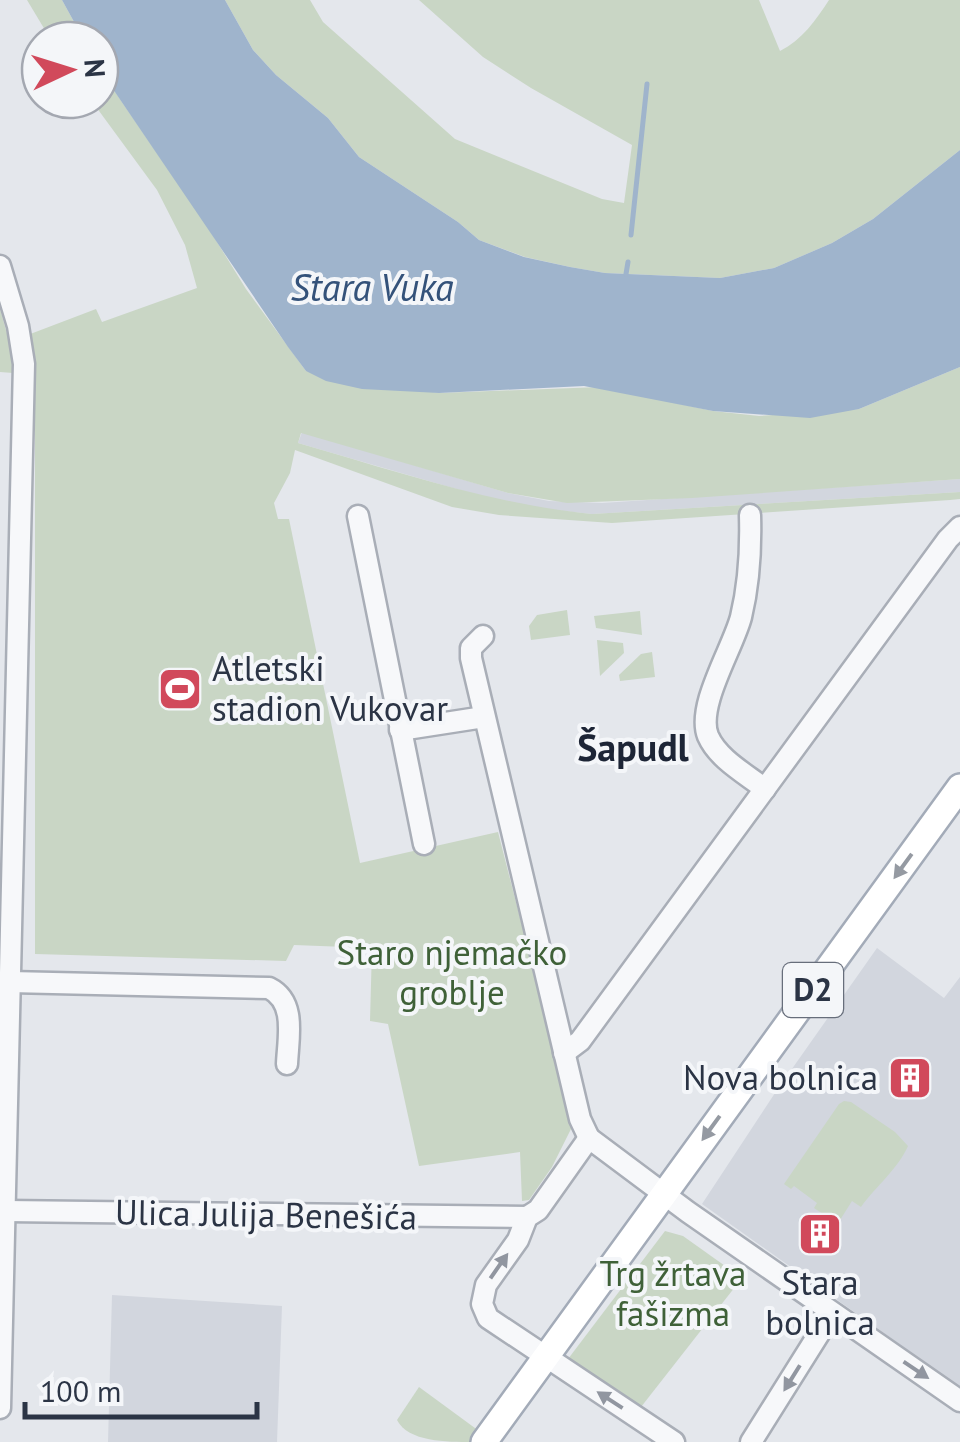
<svg xmlns="http://www.w3.org/2000/svg" width="960" height="1442" viewBox="0 0 960 1442" font-family="'PT Sans',sans-serif">
  <style>
    .built { fill: #d2d6de }
    .green { fill: #c9d6c5 }
    .water { fill: #9fb4cc }
    .lines { fill: none; stroke-linecap: round; stroke-linejoin: round }
    .stream { stroke: #9fb4cc; stroke-width: 5 }
    .minor-casing { stroke: #a9aeb7; stroke-width: 25 }
    .major-casing { stroke: #a3abb8; stroke-width: 30 }
    .minor { stroke: #f7f8fa; stroke-width: 20 }
    .major { stroke: #fff; stroke-width: 25 }
    .oneway { fill: #959aa2 }
    .oneway2 { fill: #9196a0 }
    .labels { text-anchor: middle; stroke-width: 8; stroke-linejoin: round; paint-order: stroke }
    .shield { fill: #f4f6f9; stroke: #676e7b; stroke-width: 2.5 }
    .shield-label { font-size: 32px; font-weight: bold; fill: #2b3445 }
    .poi-label { font-size: 35px; fill: #2b3445; stroke: #f4f6f9; text-anchor: start }
    .park-label { font-size: 35px; fill: #3f6138; stroke: #f4f6f9 }
    .street-label { font-size: 35px; fill: #2b3445; stroke: #f4f6f9 }
    .water-label { font-size: 38px; font-style: italic; fill: #34527a; stroke: #f4f6f9 }
    .neighbourhood-label { font-size: 38px; font-weight: bold; fill: #1d2536; stroke: #f4f6f9 }
  </style>
  <rect width="100%" height="100%" fill="#e4e7ec"/>
  <g class="built">
    <polygon points="302,432 508,493 549,501 602,503 960,479 960,492 592,514 534,508 494,500 298,443"/>
    <polygon points="877,948 944,998 960,977 960,1387 702,1204 775,1093"/>
    <polygon points="112,1295 282,1306 277,1442 108,1442"/>
  </g>
  <g class="green">
    <polygon points="27,0 62,0 84,40 51,40"/>
    <path d="M225,0H310L323,22L455,139L602,199L624,203L632,145L531,88L483,57L419,0H759L780,51C802,40 816,20 829,0H960V150L873,219L832,243L774,268L720,278L605,273L570,267L525,257L479,240L458,222L359,157L328,118L276,75L253,50Z"/>
    <path d="M100,70L209,229L246,289L306,371L439,393L600,387L713,411L759,416L859,409L960,367V479L692,498L567,503L508,493L301,433L298,443C396,471 491,504 592,514L960,492V499L950,500L612,523L499,515L452,507L295,450L290,473L274,503L278,519H289L360,863L498,832L573,1125L552,1167L529,1200L522,1201L520,1152L419,1166L388,1024L370,1021L372,948L294,945L286,961L35,954V432L27,400L25,336L96,309L102,322L197,288L185,245L157,190L91,100H100Z"/>
    <polygon points="0,309 12,351 13,373 0,372"/>
    <polygon points="567,610 570,635 531,640 529,626 537,615"/>
    <polygon points="640,611 642,635 596,628 594,616"/>
    <polygon points="597,640 623,643 624,653 600,676"/>
    <polygon points="652,652 655,677 620,681 619,675 641,654"/>
    <path d="M844,1101L851,1102L895,1132L908,1146C898,1169 876,1186 861,1207L852,1201L840,1220L829,1213L826,1216L814,1208L817,1203L794,1186L791,1189L784,1184L839,1104Z"/>
    <polygon points="665,1231 683,1236 742,1278 641,1407 565,1363"/>
    <path d="M419,1387L479,1431L472,1442C447,1442 408,1442 397,1420Z"/>
  </g>
  <polygon class="water" points="62,0 225,0 253,50 276,75 328,118 359,157 458,222 479,240 524,257 570,267 605,273 720,278 774,268 832,243 873,219 960,150 960,367 859,409 810,418 713,411 584,386 439,393 362,389 326,381 306,371 288,347 100,70 100,40 84,40"/>
  <g class="lines">
    <g class="stream">
      <polyline points="631,235 647,84"/>
      <polyline points="626,274 628,262"/>
    </g>
    <g class="minor-casing">
      <g id="minor">
        <polyline points="0,266 18,326 24,364 0,1408"/>
        <path d="M750,515C751,549 749,584 741,617C733,648 696,706 708,736C718,759 746,774 765,789"/>
        <polyline points="358,516 424,844"/>
        <polyline points="483,636 471,648 471,658 580,1119 589,1138"/>
        <polyline points="400,730 484,717"/>
        <path d="M10,982L269,988C297,1002 288,1038 287,1064"/>
        <polyline points="564,1053 580,1041 948,539 960,527"/>
        <polyline points="6,1211 527,1217"/>
        <polyline points="674,1442 488,1318 482,1304 486,1285 518,1240 527,1217 538,1210 589,1138 688,1212 960,1401"/>
        <polyline points="751,1442 832,1313"/>
      </g>
    </g>
    <g class="major-casing">
      <polyline id="major" points="484,1442 960,787"/>
    </g>
    <use href="#minor" class="minor"/>
    <use href="#major" class="major"/>
  </g>
  <defs><path id="oneway-solid" d="M-6-.8H1V-3.2L6.5 0L1 3.2V.8H-6Z" transform="scale(2.5)"/></defs>
  <g class="oneway">
    <use href="#oneway-solid" transform="translate(903 866) rotate(126)"/>
    <use href="#oneway-solid" transform="translate(711 1128) rotate(126)"/>
  </g>
  <g class="oneway2">
    <use href="#oneway-solid" transform="translate(499 1266) rotate(-55)"/>
    <use href="#oneway-solid" transform="translate(916 1370) rotate(34)"/>
    <use href="#oneway-solid" transform="translate(792 1378) rotate(122)"/>
    <use href="#oneway-solid" transform="translate(610 1400) rotate(-147)"/>
  </g>
  <defs>
    <g id="stadium-square" transform="scale(2.25)"><rect x="-9" y="-9" width="18" height="18" rx="4" fill="#d1495b" stroke="#f4f6f9"/><path d="M0-5a6.5 5 0 1 0 0 10a6.5 5 0 1 0 0-10ZM-3.5-1.8h7v3.6h-7Z" fill="#fff"/></g>
    <g id="building-square" transform="scale(2.25)"><rect x="-9" y="-9" width="18" height="18" rx="4" fill="#d1495b" stroke="#f4f6f9"/><path d="M-4-6H4V6H1V3H-1V6H-4ZM-2.5-4.3h1.7v1.8h-1.7ZM.8-4.3h1.7v1.8H.8ZM-2.5-1h1.7V.8h-1.7ZM.8-1h1.7V.8H.8Z" fill="#fff"/></g>
  </defs>
  <g fill-rule="evenodd">
    <use href="#stadium-square" x="180" y="689"/>
    <use href="#building-square" x="910" y="1078"/>
    <use href="#building-square" x="820" y="1234"/>
  </g>
  <g class="labels">
    <rect class="shield" x="783" y="963" width="60" height="54" rx="8"/>
    <g class="shield-label">
      <text x="813" y="1001">D2</text>
    </g>
    <g class="poi-label">
      <text x="212" y="681">Atletski<tspan x="212" dy="40">stadion Vukovar</tspan></text>
      <text x="878" y="1090" text-anchor="end">Nova bolnica</text>
      <text x="820" y="1295" text-anchor="middle">Stara<tspan x="820" dy="40">bolnica</tspan></text>
    </g>
    <g class="park-label">
      <text x="452" y="965">Staro njemačko<tspan x="452" dy="40">groblje</tspan></text>
      <text x="673" y="1286">Trg žrtava<tspan x="673" dy="40">fašizma</tspan></text>
    </g>
    <g class="street-label">
      <text transform="translate(266 1215) rotate(1)" y="12">Ulica Julija Benešića</text>
    </g>
    <g class="water-label">
      <text x="372" y="301">Stara Vuka</text>
    </g>
    <g class="neighbourhood-label">
      <text x="633" y="761">Šapudl</text>
    </g>
  </g>
  <g transform="translate(70 70) rotate(86)"><circle r="48" fill="#f4f6f9" stroke="#a4a8b1" stroke-width="2.5"/>
  <path d="M0-8L18 38L0 25L-18 38Z" fill="#d1495b"/>
  <text y="-15" font-size="28" font-weight="bold" text-anchor="middle" fill="#2b3445">N</text>
  </g>
  <path d="M25 1402v15h232v-15" fill="none" stroke="#2b3445" stroke-width="5"/>
  <text x="40" y="1402" font-size="30" fill="#2b3445" stroke="#f4f6f9" stroke-width="8" paint-order="stroke">100 m</text>
</svg>
